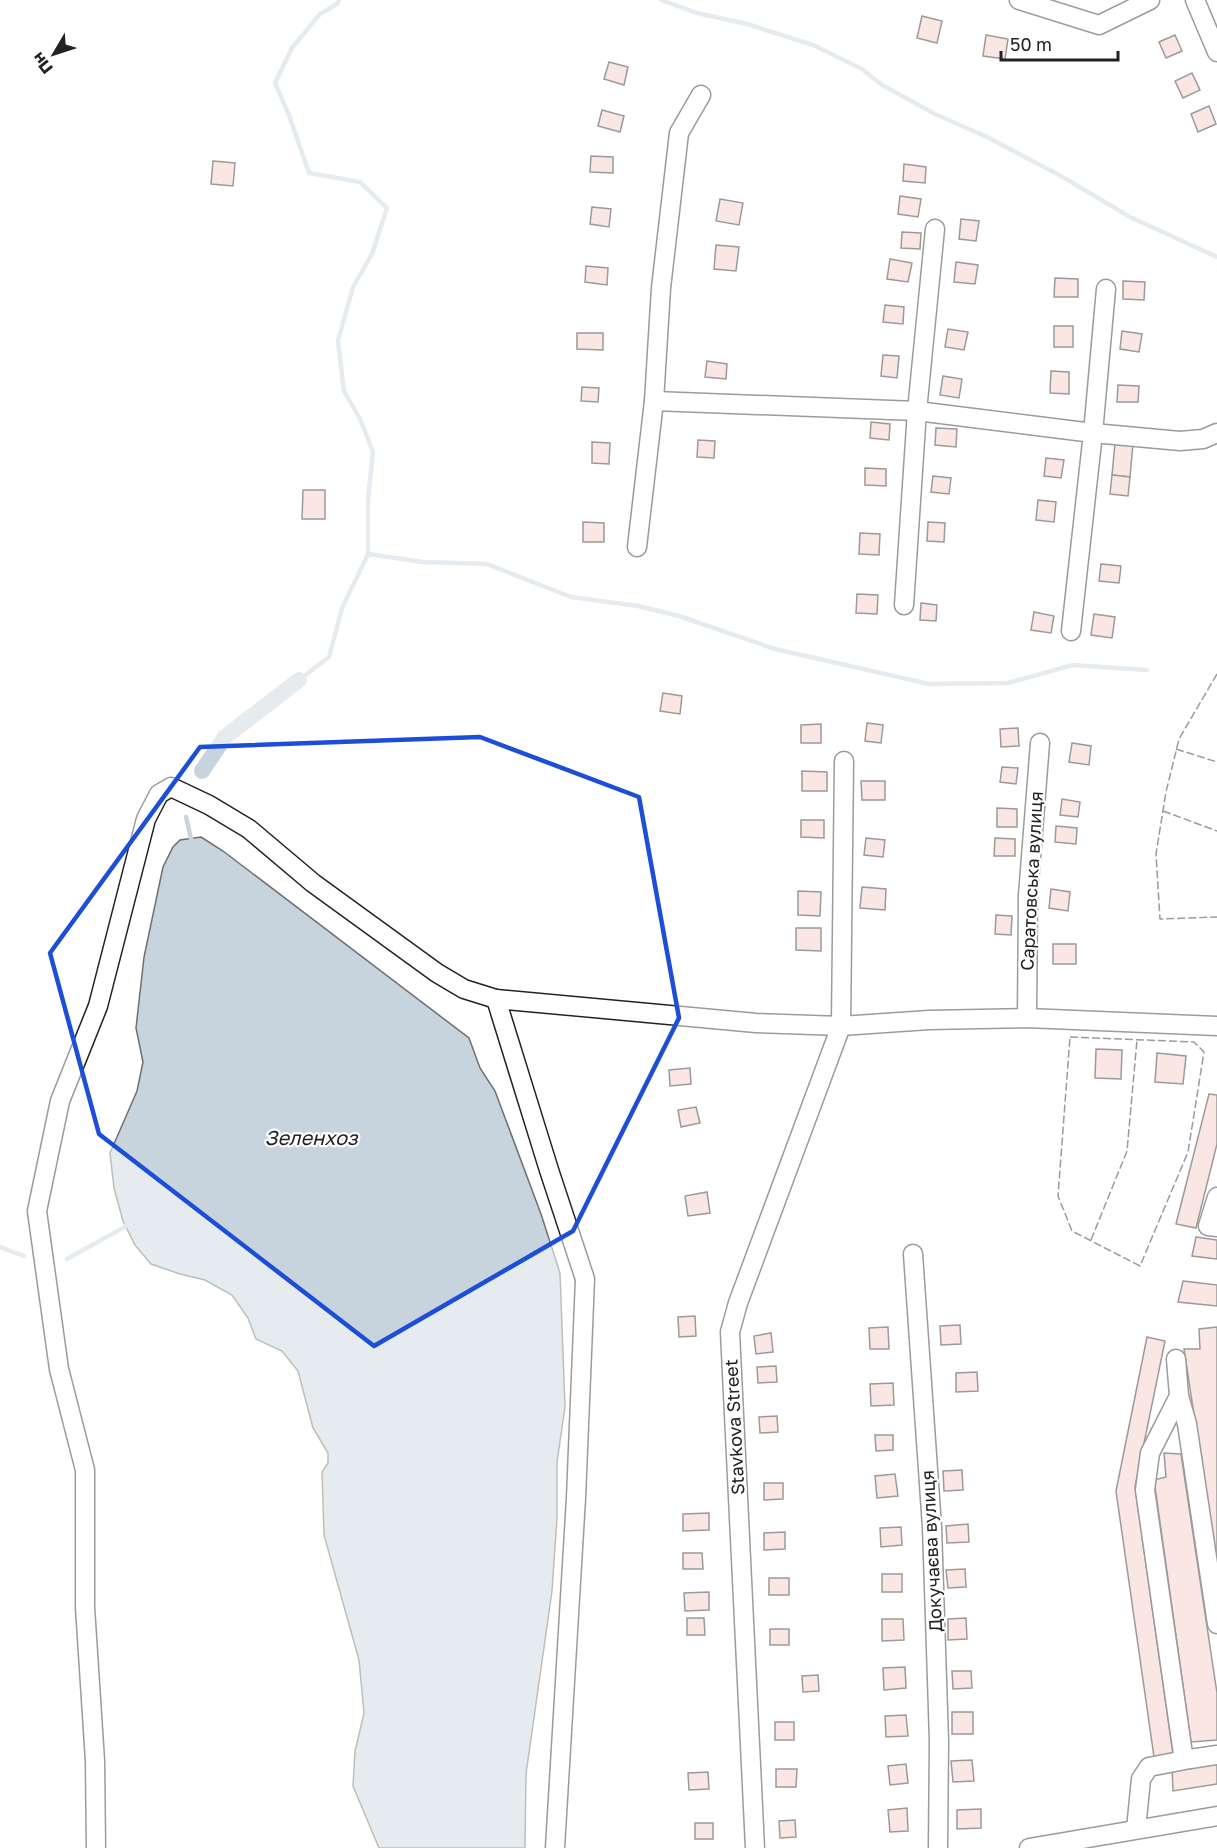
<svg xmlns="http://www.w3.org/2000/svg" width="1217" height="1848" viewBox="0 0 1217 1848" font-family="'Golos Text',sans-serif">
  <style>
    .water { fill: #c7d3dd; stroke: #6f6f6f; stroke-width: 1.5 }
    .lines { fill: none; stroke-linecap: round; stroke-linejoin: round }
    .stream { stroke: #c7d3dd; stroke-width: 4.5 }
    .canal { stroke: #c7d3dd; stroke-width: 16 }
    .building { fill: #f3c9c0; stroke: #222; stroke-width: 1.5 }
    .minor-casing { stroke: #222; stroke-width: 21 }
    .minor { stroke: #fff; stroke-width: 18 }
    .fence { stroke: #222; stroke-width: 1.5; stroke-dasharray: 8 3; stroke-linecap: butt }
    .marked { fill: none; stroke: #1d4ed8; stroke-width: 4.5; stroke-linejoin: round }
    .labels { text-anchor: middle; stroke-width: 4.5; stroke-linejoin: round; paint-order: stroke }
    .street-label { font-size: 18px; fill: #222; stroke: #fff }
    .water-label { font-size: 20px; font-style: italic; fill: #222; stroke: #fff }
  </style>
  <rect width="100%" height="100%" fill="#fff"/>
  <polygon class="water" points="201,837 223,851 469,1038 480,1068 495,1091 541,1214 560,1273 565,1407 557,1462 557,1518 552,1591 526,1774 525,1848 379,1848 353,1786 355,1751 364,1713 359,1660 324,1535 322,1472 328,1463 328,1453 313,1428 298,1371 282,1351 256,1339 248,1318 232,1295 205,1280 180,1274 151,1264 135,1245 123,1221 114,1188 110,1153 137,1091 143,1062 136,1028 144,957 163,867 173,847 180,840"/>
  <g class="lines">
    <g class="stream">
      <polyline points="661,0 697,13 747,24 813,45 862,69 882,85 935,114 987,137 1061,176 1130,217 1217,257"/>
      <polyline points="368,554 423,562 487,564 571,597 638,606 679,616 775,649 929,684 1008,683 1073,665 1147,670"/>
      <polyline points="299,680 329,657 342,608 368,554 368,499 373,452 360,419 344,391 338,341 353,287 372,254 387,208 360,182 309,173 289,115 275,83 292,48 320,14 337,4 339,0"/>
      <polyline points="186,817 192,843"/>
      <polyline points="0,1247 24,1256"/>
      <polyline points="67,1259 130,1224"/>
    </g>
    <polyline class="canal" points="202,771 225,737 299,680"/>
  </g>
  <g class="building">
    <polygon points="922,16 942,21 937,43 917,38"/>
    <polygon points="986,35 1008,39 1005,59 983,56"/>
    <polygon points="1175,35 1182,51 1166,58 1159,42"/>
    <polygon points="609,62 628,67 624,85 604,79"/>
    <polygon points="1192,73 1200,90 1183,98 1175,81"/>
    <polygon points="1209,106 1216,124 1198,132 1191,114"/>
    <polygon points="602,110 624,116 620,132 598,126"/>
    <polygon points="591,156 613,157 613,173 590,172"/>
    <polygon points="213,161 235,163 233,186 211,184"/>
    <polygon points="904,164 926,167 925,183 903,181"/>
    <polygon points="900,196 921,199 918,217 898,214"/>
    <polygon points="720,199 743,203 739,225 716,221"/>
    <polygon points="592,207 611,209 609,227 590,224"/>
    <polygon points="961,219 979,221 976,241 959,239"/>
    <polygon points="902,232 921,233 920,249 901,248"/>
    <polygon points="716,245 739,247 736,271 714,269"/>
    <polygon points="890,259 912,263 908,282 887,279"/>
    <polygon points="956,262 978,265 975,284 954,282"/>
    <polygon points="586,266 608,268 607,285 585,282"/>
    <polygon points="1055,278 1078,279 1078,297 1054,297"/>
    <polygon points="1123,281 1145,282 1144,300 1123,299"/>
    <polygon points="885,305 904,307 903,324 883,322"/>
    <rect x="1054" y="326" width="19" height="21"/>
    <polygon points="948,329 968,332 964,350 945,347"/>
    <polygon points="1122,331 1142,334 1139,352 1120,349"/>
    <polygon points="577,333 603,333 603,350 577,349"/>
    <polygon points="883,355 899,356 897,378 881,376"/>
    <polygon points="707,361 727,364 726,379 705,377"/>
    <polygon points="1051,371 1069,372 1069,394 1050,393"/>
    <polygon points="943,376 962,379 959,398 940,395"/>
    <polygon points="1118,385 1139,386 1138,402 1117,402"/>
    <polygon points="582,387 599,388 598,402 581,401"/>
    <polygon points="871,422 890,424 889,440 870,438"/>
    <polygon points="936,428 957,429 956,447 935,445"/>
    <polygon points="698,440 715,441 714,458 697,457"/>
    <polygon points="592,442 610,443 609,464 592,463"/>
    <polygon points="1115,443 1133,444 1130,477 1112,475"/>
    <polygon points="1046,458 1064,460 1061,478 1044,476"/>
    <polygon points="865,468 886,469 886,486 865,485"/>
    <polygon points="1112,475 1130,477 1128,496 1110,494"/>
    <polygon points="933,476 951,478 949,494 931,492"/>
    <polygon points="303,490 325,490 325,519 302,519"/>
    <polygon points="1038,500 1056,502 1054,522 1036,520"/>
    <polygon points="583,522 604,523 604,542 583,542"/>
    <polygon points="928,522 945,523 944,542 927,541"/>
    <polygon points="860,533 880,534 879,555 859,554"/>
    <polygon points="1101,564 1121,566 1119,583 1099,581"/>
    <polygon points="857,594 878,595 877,614 856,613"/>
    <polygon points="921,603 937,605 936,621 920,620"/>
    <polygon points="1034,612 1054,616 1051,633 1031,630"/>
    <polygon points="1094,614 1115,617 1112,638 1091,635"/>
    <polygon points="663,693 682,696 680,714 660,711"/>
    <polygon points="867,723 883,725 881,743 865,741"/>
    <polygon points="821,724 821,743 801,743 801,725"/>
    <polygon points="1018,728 1019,746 1001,747 1000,729"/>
    <polygon points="1072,743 1091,746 1089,765 1069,762"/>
    <polygon points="1002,767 1018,768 1016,784 1000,782"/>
    <polygon points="802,771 827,772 827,791 802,791"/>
    <polygon points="861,781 885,781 885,800 862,800"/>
    <polygon points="1062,799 1080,802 1078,817 1060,815"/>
    <polygon points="997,808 1017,809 1017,827 997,827"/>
    <polygon points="801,820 824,820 824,838 801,837"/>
    <polygon points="1056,826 1077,828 1076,844 1055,842"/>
    <polygon points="866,838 885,840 883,857 864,855"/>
    <polygon points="995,838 1015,839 1015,856 994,856"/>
    <polygon points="862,887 886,889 885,910 860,908"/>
    <polygon points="1051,889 1070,892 1068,911 1049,908"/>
    <polygon points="798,891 821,892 820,916 798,915"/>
    <polygon points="996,915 1012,916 1011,935 995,934"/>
    <polygon points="796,928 821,928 821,951 796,950"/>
    <rect x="1053" y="944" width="23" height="20"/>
    <polygon points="1096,1049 1122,1050 1121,1079 1095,1078"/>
    <polygon points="1157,1053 1186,1056 1183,1084 1155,1082"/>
    <polygon points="690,1068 691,1084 670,1086 669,1070"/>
    <polygon points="1209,1094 1217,1095 1217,1144 1196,1228 1176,1224"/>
    <polygon points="696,1107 700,1123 681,1127 678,1110"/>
    <polygon points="707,1192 710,1213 688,1216 685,1196"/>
    <polygon points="1196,1237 1217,1240 1217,1259 1192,1256"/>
    <polygon points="1183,1281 1217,1285 1217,1306 1178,1302"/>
    <polygon points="695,1316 696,1336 679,1337 678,1317"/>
    <polygon points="960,1325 961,1344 941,1345 940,1326"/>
    <polygon points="888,1327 889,1349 870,1349 869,1328"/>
    <polygon points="1217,1327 1217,1565 1184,1349 1200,1349 1199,1329"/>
    <polygon points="771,1333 773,1352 756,1354 754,1336"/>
    <polygon points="1147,1337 1165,1341 1135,1487 1173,1754 1154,1757 1116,1491"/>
    <polygon points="776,1366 777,1382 758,1383 757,1367"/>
    <polygon points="977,1372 978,1391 956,1392 956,1373"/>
    <polygon points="893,1383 894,1405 871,1406 870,1384"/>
    <polygon points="777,1416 778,1432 760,1433 759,1417"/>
    <polygon points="875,1435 893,1435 893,1450 876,1451"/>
    <polygon points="1164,1453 1181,1454 1217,1693 1217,1740 1191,1742 1154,1480 1166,1477"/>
    <polygon points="962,1470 963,1490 944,1491 943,1471"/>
    <polygon points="895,1474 898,1496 877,1498 875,1476"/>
    <polygon points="764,1483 783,1483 783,1499 764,1500"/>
    <polygon points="709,1513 709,1530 683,1531 683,1514"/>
    <polygon points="968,1524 969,1542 947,1543 946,1526"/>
    <polygon points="901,1527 902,1545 881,1547 880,1528"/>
    <polygon points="785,1532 785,1549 764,1550 764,1533"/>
    <polygon points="683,1553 702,1553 703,1569 683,1569"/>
    <polygon points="965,1569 966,1587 948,1588 946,1570"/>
    <rect x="882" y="1574" width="20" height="18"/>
    <rect x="769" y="1578" width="20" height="17"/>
    <polygon points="709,1592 709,1610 685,1611 684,1593"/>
    <polygon points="687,1618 704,1618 705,1635 687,1635"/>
    <polygon points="966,1618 967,1639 948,1640 948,1619"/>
    <polygon points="882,1619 903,1619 904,1640 882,1641"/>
    <rect x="770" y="1629" width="19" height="16"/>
    <polygon points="905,1667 906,1688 884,1690 883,1668"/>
    <polygon points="952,1671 971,1671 972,1688 953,1689"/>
    <polygon points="818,1675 819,1691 803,1692 802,1676"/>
    <rect x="952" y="1712" width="21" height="22"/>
    <polygon points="906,1715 908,1736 886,1737 885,1716"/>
    <rect x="775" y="1722" width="19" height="18"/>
    <polygon points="972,1760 974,1781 953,1782 951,1761"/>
    <polygon points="1217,1761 1217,1784 1173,1791 1172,1768"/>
    <polygon points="906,1764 908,1783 890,1785 888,1766"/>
    <polygon points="776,1769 797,1769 796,1787 776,1787"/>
    <polygon points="708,1772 709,1789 689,1790 688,1773"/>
    <polygon points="907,1808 908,1831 890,1832 888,1810"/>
    <polygon points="981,1809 981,1828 957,1829 957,1810"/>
    <polygon points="795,1820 796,1837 780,1838 779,1821"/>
    <rect x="695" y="1823" width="18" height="16"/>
  </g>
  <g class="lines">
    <g class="minor-casing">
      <g id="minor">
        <polyline points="1019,0 1099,25 1150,0"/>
        <polyline points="1195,0 1217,52"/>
        <polyline points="654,401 917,411 1093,433 1180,441 1203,439 1217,433"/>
        <polyline points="637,547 654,401 661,288 679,133 701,95"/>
        <polyline points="904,605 917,411 935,229"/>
        <polyline points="1071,631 1093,433 1106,289"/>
        <polyline points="496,999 549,1170 585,1279 576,1498 555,1848"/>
        <polyline points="1027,1018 1028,895 1040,743"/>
        <polyline points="1217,1197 1208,1226 1217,1227"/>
        <polyline points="913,1254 932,1527 939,1741 938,1848"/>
        <polyline points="1176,1359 1179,1396 1150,1453 1145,1490 1183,1754 1190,1759 1217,1755"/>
        <polyline points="1179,1396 1187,1424 1217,1624"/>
        <polyline points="1136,1829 1141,1779 1149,1767 1190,1759"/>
        <polyline points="96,1848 95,1761 85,1607 85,1470 59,1369 37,1211 60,1101 98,1006 146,819 159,794 171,787 209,805 249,829 313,883 437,973 464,989 496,999 756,1023 841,1026 929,1020 1027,1018 1217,1026"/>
        <polyline points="755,1848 730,1332 738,1303 841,1026 844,761"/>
        <polyline points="1029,1848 1217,1816"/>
      </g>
    </g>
    <use href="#minor" class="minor"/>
    <g class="fence">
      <polyline points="1217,674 1179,739 1166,792 1156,854 1160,919 1217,917"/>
      <polyline points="1176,749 1217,762"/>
      <polyline points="1163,811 1217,831"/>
      <polygon points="1070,1037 1194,1042 1204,1052 1188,1152 1140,1266 1072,1231 1058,1196"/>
      <polyline points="1091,1240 1127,1151 1137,1040"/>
    </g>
  </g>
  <path d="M0 0H1217V1848H0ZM480,737L639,797L679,1018L573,1231L374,1346L99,1134L50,953L200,747Z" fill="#fff" fill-opacity=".55" fill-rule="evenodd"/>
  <path class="marked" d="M480,737L639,797L679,1018L573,1231L374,1346L99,1134L50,953L200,747Z"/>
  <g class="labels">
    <g class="street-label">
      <text transform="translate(1032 881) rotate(-87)" y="6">Саратовська вулиця</text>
      <text transform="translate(735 1427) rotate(-93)" y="6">Stavkova Street</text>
      <text transform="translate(932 1551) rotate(-93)" y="6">Докучаєва вулиця</text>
    </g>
    <g class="water-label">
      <text x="311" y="1145">Зеленхоз</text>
    </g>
  </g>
  <g transform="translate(54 54) rotate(231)" stroke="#ffffff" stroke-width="4.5" paint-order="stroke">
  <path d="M0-4.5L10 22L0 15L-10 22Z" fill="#222222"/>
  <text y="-9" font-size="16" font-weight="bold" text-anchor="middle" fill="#222222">Пн</text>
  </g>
  <path d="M1001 51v9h117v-9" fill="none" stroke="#222222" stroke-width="3"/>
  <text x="1010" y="51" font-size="18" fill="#222222" stroke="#ffffff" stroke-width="4.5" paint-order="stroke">50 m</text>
</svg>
